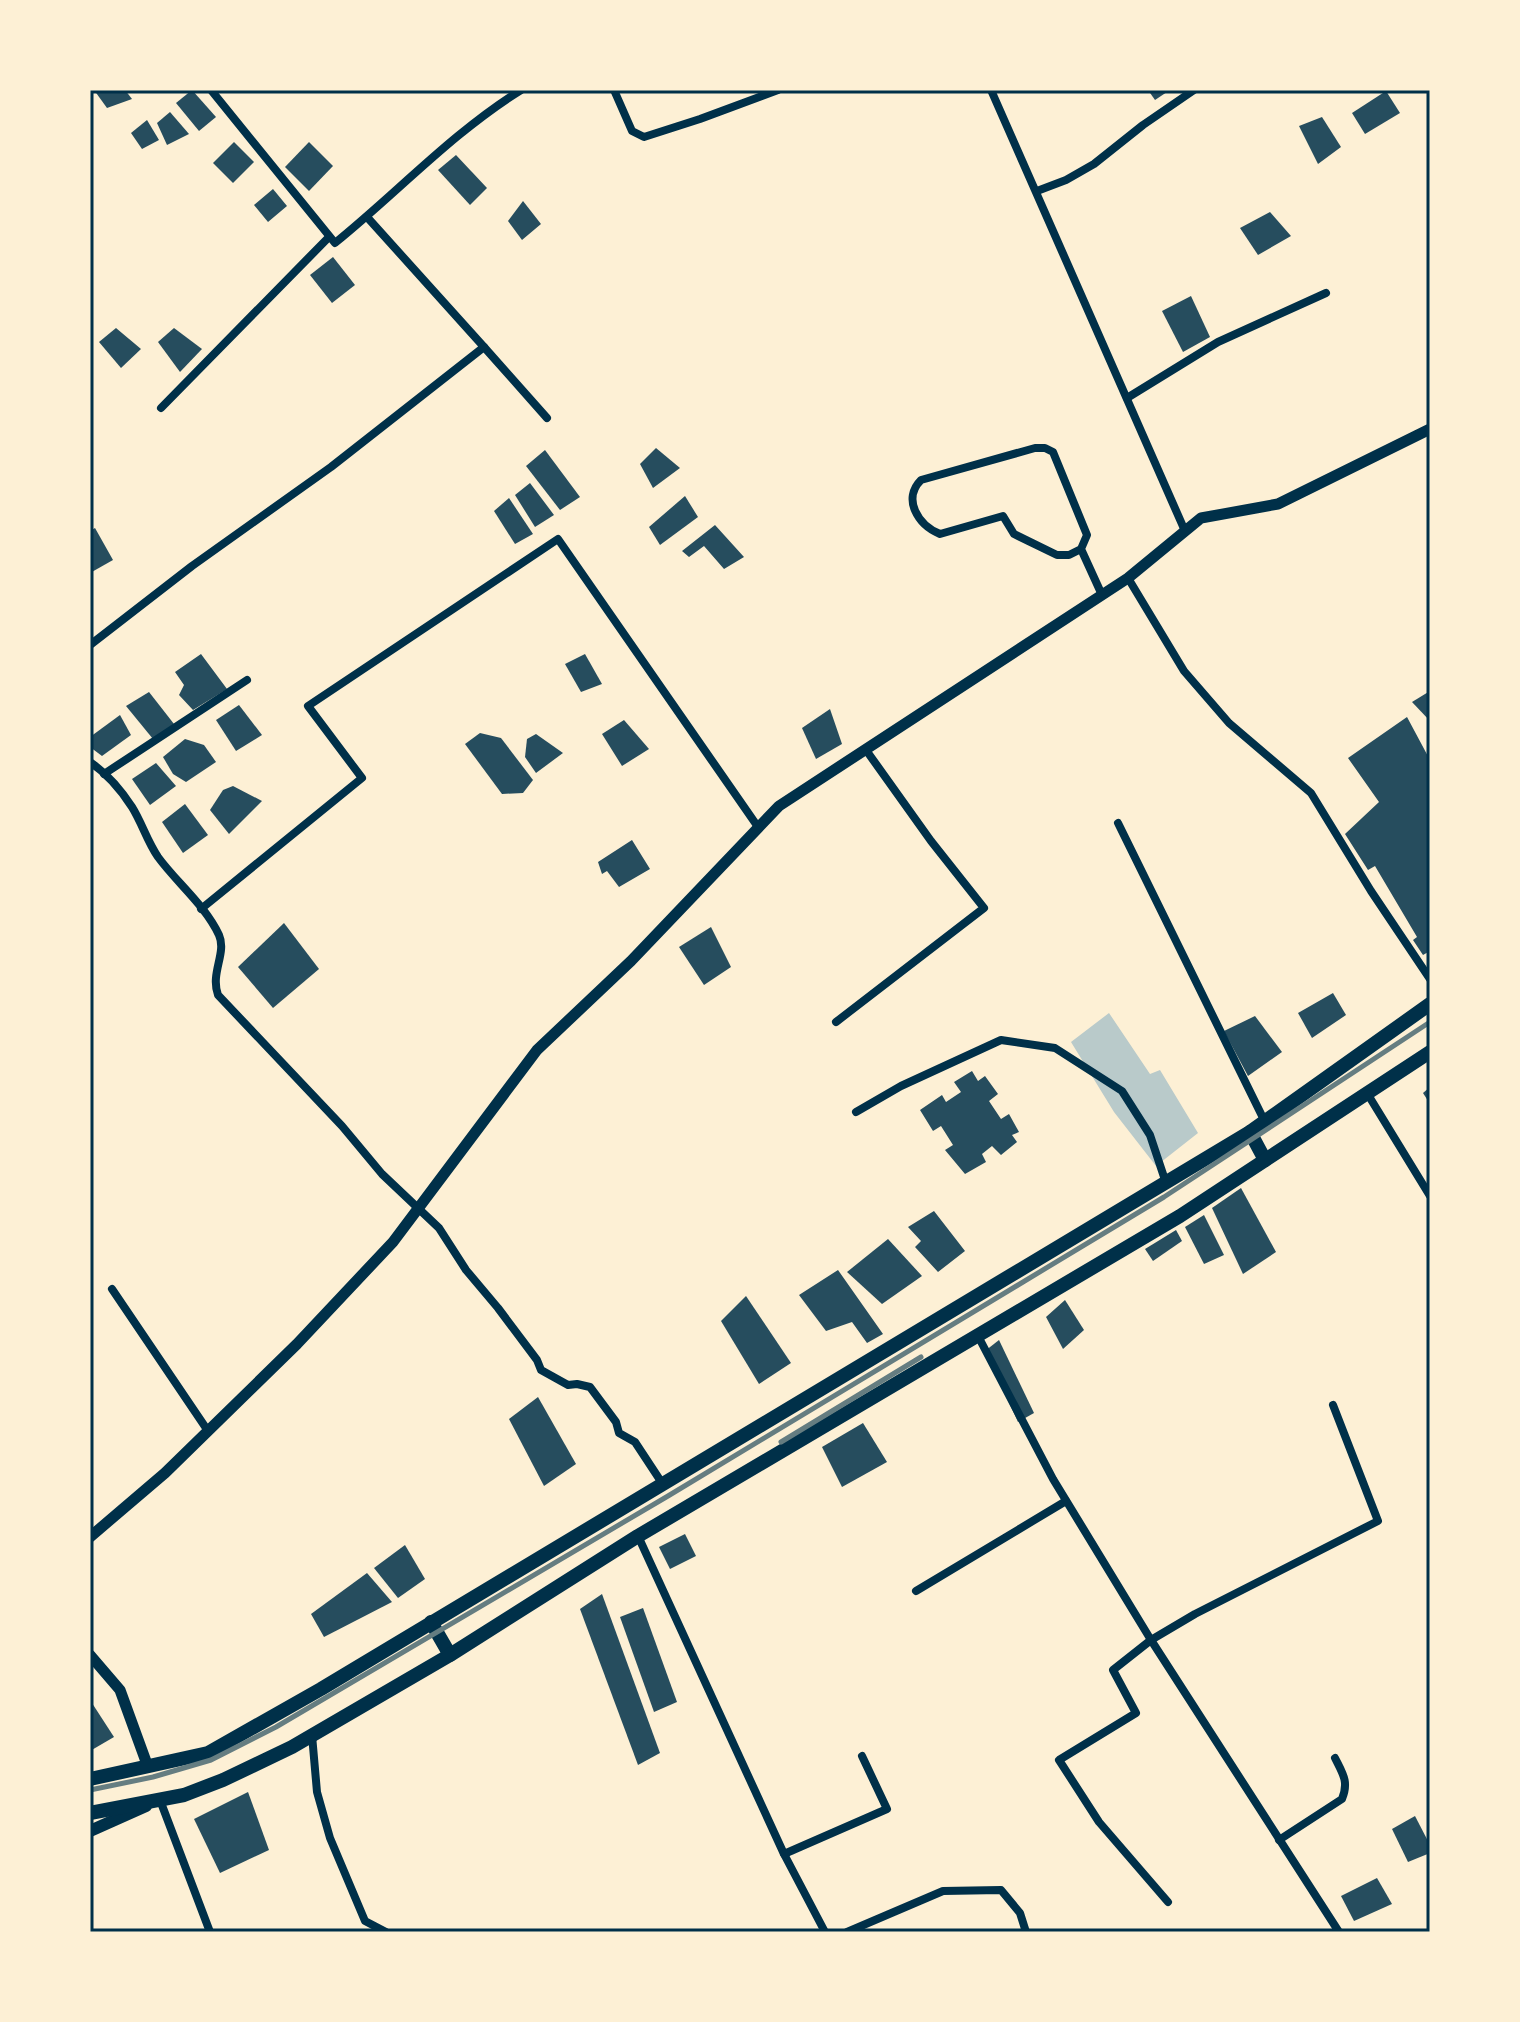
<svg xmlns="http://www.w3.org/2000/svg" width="1520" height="2022" viewBox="0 0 1520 2022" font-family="Ubuntu,sans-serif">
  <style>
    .green { fill: #b9caca }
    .building { fill: #264d5e }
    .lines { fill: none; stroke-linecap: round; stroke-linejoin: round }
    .minor { stroke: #003049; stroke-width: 8 }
    .tertiary { stroke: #003049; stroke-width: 11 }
    .secondary { stroke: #003049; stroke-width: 12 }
    .primary { stroke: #003049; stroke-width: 14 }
    .rail { stroke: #657d81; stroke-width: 5 }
    .neatline { fill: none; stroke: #003049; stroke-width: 3 }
  </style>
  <rect width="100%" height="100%" fill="#fdf0d5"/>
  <polygon class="green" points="1109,1013 1150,1074 1160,1070 1198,1133 1156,1166 1114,1112 1071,1042"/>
  <g class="building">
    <polygon points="94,90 125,90 132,99 107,108"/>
    <polygon points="192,90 216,117 199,131 176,103"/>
    <polygon points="1148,90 1170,90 1155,100"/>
    <polygon points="1386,91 1400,113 1365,134 1352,113"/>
    <polygon points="170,112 189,134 167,145 157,123"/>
    <polygon points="1322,117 1341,147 1318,164 1299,126"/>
    <polygon points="147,120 159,140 142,149 131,133"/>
    <polygon points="234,142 254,162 233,183 213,163"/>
    <polygon points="309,142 333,166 309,191 285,167"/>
    <polygon points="456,155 487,188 470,205 438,170"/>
    <polygon points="273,189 287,206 268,222 254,205"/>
    <polygon points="523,201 541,224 522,240 508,221"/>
    <polygon points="1270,212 1291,236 1258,255 1240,228"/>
    <polygon points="333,257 355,285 332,303 310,275"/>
    <polygon points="1191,296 1210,337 1183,352 1162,311"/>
    <polygon points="116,328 141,349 121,368 99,342"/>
    <polygon points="174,328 202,349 180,372 158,342"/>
    <polygon points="656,448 680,468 653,488 640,464"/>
    <polygon points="545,450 580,497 560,510 526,466"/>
    <polygon points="530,483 554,515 535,527 515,495"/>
    <polygon points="685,496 698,517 660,545 649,527"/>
    <polygon points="509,498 533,534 515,544 494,511"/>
    <polygon points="715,525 744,557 724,569 704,546 689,557 682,551"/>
    <polygon points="95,528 113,560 90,573 90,531"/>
    <polygon points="201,654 227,689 193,710 179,695 184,685 175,672"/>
    <polygon points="585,654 602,684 581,692 565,664"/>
    <polygon points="1430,691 1430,721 1412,702"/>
    <polygon points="149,692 174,724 153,739 126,706"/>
    <polygon points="239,705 262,735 236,751 216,720"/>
    <polygon points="830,709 842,744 816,759 802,728"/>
    <polygon points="120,715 131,735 102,756 90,747 90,737"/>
    <polygon points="1407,717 1430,760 1430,951 1423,955 1413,940 1417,937 1375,866 1368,870 1345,834 1379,802 1348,758"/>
    <polygon points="624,720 649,749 622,766 602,734"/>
    <polygon points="480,733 501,738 533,780 523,793 502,794 465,744"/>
    <polygon points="536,734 563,753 536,773 525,757 527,739"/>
    <polygon points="185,739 204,745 216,762 186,782 173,774 163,757"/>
    <polygon points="156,763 176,786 150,805 132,779"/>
    <polygon points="233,786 262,801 229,834 210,810 223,790"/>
    <polygon points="185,804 208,835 183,853 162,822"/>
    <polygon points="632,840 650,869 619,887 607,871 602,874 598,862"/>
    <polygon points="284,923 319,969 273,1008 238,967"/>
    <polygon points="711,927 731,967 704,985 679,947"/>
    <polygon points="1333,993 1346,1015 1312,1038 1298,1013"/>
    <polygon points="1255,1016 1282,1052 1248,1076 1224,1031"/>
    <polygon points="972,1071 978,1081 985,1076 998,1094 989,1101 1001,1119 1009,1114 1019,1132 1012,1135 1017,1142 1001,1155 992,1146 982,1154 986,1162 965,1174 945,1150 953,1145 941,1126 933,1131 920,1110 942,1095 946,1102 961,1092 954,1082"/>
    <polygon points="1430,1087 1430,1104 1423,1093"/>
    <polygon points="1241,1188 1276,1252 1243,1274 1212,1208"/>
    <polygon points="934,1211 965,1251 938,1272 915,1247 921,1241 908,1227"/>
    <polygon points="1204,1215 1224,1255 1204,1264 1185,1227"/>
    <polygon points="1176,1230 1182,1241 1153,1261 1145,1249"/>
    <polygon points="888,1239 922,1276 882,1304 847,1272"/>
    <polygon points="838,1270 883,1334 867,1343 852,1322 826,1331 799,1295"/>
    <polygon points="746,1296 791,1363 759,1384 721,1321"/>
    <polygon points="1065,1300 1084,1330 1063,1349 1046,1317"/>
    <polygon points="999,1340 1034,1413 1018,1422 985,1351"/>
    <polygon points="538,1397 576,1464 544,1486 509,1419"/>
    <polygon points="863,1423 887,1462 842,1487 822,1447"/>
    <polygon points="685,1534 696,1556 670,1569 659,1547"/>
    <polygon points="405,1545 425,1579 398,1598 374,1568"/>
    <polygon points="367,1573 392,1602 324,1637 311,1614"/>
    <polygon points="602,1594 660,1753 638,1765 580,1609"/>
    <polygon points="643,1608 677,1702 654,1712 620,1617"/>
    <polygon points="90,1700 114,1737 90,1751"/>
    <polygon points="248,1792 269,1850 220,1873 194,1819"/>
    <polygon points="1415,1816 1430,1845 1430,1853 1408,1862 1392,1829"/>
    <polygon points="1377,1878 1392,1904 1354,1921 1341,1896"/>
  </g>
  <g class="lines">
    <g class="minor">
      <path d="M211,90L335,243C398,192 452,133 521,90"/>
      <polyline points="614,90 632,131 644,137 700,119 778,90"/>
      <polyline points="991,90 1185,531"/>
      <polyline points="1037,191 1066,180 1094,164 1143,125 1194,90"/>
      <polyline points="484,347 547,418"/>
      <polyline points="1127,398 1218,342 1326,293"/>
      <polyline points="161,408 329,237"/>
      <path d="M1081,549L1069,555H1057L1014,534L1003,516L940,534C918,525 902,499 921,480L1035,448H1045L1053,452L1087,535L1081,549L1102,595"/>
      <polyline points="1128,578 1184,671 1229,723 1311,793 1371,891 1430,979"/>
      <polyline points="90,645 192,566 331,467 484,347 367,217"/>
      <path d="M90,762C106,773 121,790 132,807C142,823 147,841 158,857C177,883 205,905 219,935C227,953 210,973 218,995L342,1126L382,1174L439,1228L466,1270L498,1308L537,1360L541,1370L568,1385L577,1384L590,1387L616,1422L619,1433L635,1442L662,1483"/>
      <polyline points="104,774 247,680"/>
      <polyline points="1118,823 1265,1122"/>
      <polyline points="201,909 362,778 308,706 558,539 758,827"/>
      <polyline points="836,1022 984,908 931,841 866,750"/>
      <polyline points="1367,1093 1430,1196"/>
      <polyline points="856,1112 901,1086 1001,1040 1055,1048 1122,1091 1150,1135 1166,1183"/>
      <polyline points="112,1289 208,1431"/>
      <polyline points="978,1336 1053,1479 1151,1640 1339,1932"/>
      <polyline points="638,1536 784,1854 825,1932"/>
      <polyline points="916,1591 1066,1501"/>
      <polyline points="312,1735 317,1792 330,1838 365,1921 386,1932"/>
      <polyline points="160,1800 210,1932"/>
      <path d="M1279,1840L1342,1799C1349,1782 1343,1774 1335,1758"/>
      <polyline points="784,1854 887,1809 862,1756"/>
      <polyline points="1168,1902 1099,1822 1059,1760 1136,1713 1113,1670 1151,1640 1195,1614 1378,1521 1333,1405"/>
      <polyline points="847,1932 943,1891 1001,1890 1020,1913 1026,1932"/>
    </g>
    <g class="tertiary">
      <polyline points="90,1537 165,1473 297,1344 393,1242 537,1050 631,961 779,806 1128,578 1201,518 1278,504 1430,429"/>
      <polyline points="90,1655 120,1690 148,1767"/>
    </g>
    <polyline class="secondary" points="90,1831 146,1806"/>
    <g class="primary">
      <polyline points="1250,1132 1265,1160"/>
      <polyline points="431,1622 450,1655"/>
      <polyline points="90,1779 208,1753 321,1689 1250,1132 1430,1004"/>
      <polyline points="90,1813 184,1795 223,1780 292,1747 450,1655 638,1536 1180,1216 1430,1052"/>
    </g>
    <g class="rail">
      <polyline points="781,1442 921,1357"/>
      <polyline points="90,1790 153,1777 211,1760 276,1727 668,1496 1164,1197 1430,1022"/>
    </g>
  </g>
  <rect width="1520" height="2022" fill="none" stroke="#fdf0d5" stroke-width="184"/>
  <rect x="92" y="92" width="1336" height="1838" class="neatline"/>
</svg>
